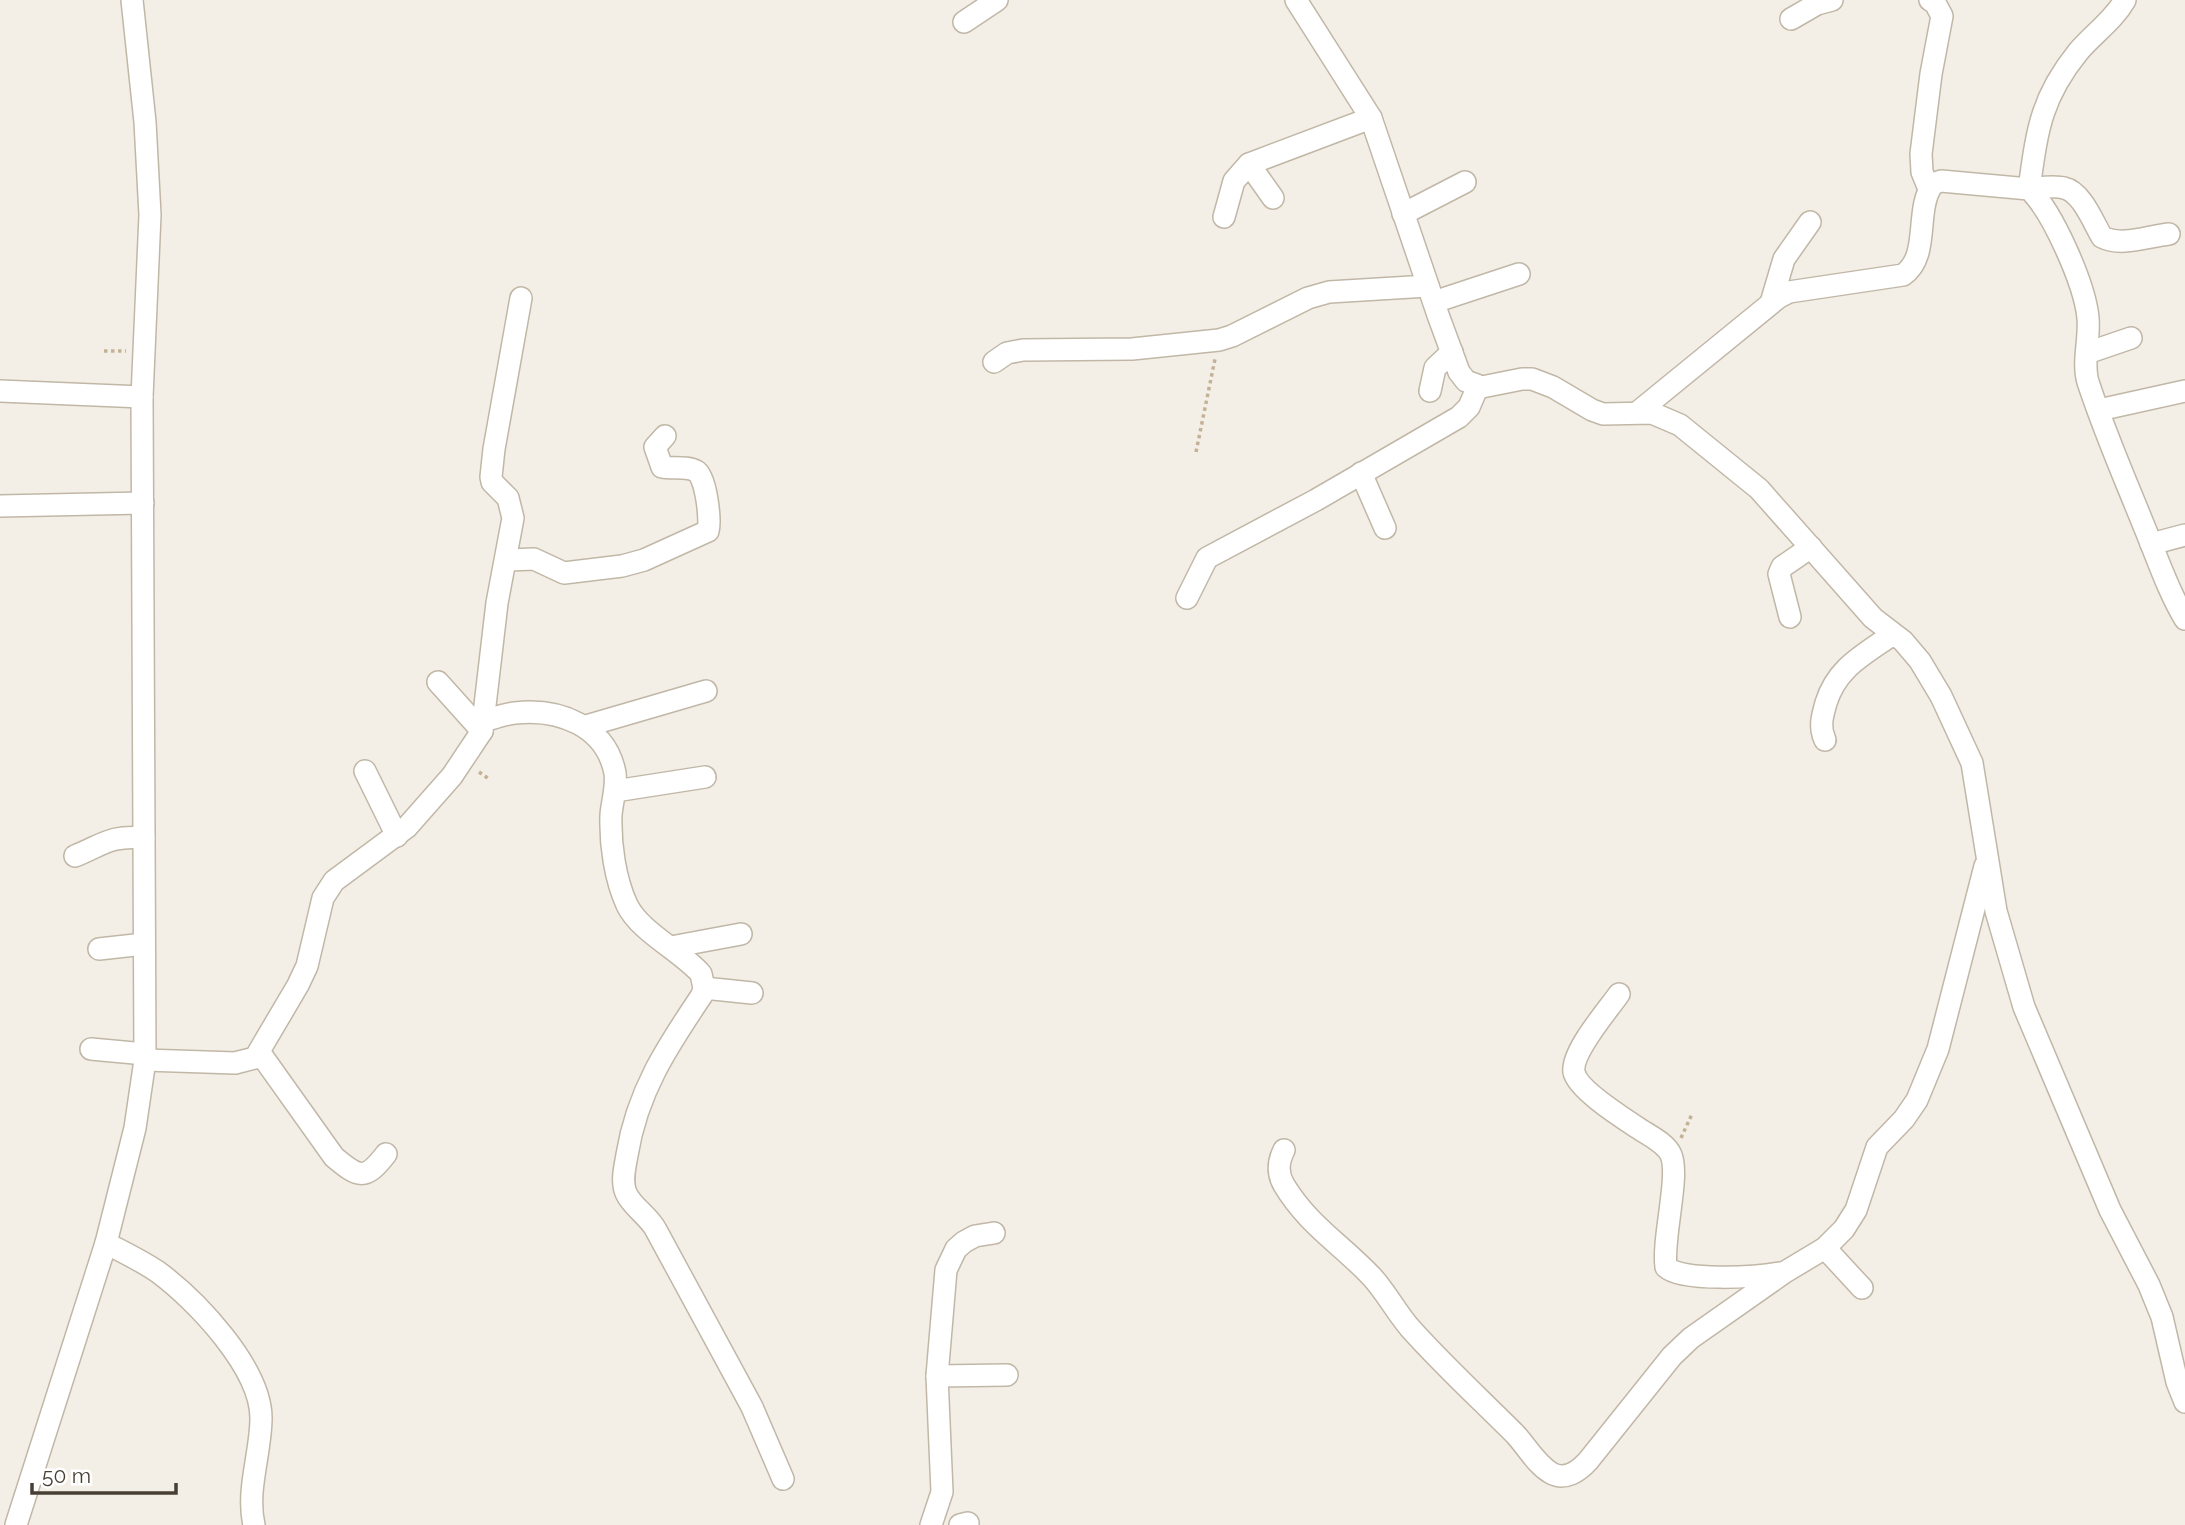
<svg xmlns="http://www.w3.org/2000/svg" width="2185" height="1525" viewBox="0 0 2185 1525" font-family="Raleway,sans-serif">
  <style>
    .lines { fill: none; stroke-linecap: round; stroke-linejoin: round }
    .minor-casing { stroke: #c1b7a7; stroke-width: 24 }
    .path { stroke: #c4b297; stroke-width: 3.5; stroke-dasharray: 3.5 3.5; stroke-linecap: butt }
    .minor { stroke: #fff; stroke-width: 21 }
  </style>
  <rect width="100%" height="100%" fill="#f4efe6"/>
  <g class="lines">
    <g class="minor-casing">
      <g id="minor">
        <polyline points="1296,0 1371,118 1438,315 1459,372 1466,381 1482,387 1522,379 1532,379 1553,387 1592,410 1603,414 1652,413 1680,425 1759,489 1873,618 1903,641 1920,661 1941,696 1972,763 1996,911 2024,1007 2110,1210 2149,1285 2162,1317 2177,1382 2185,1402"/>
        <path d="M2125,0C2113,21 2093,34 2078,52C2040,99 2037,132 2029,189C2039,188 2054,185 2064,188C2082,192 2093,222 2102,237C2122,247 2148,236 2169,234"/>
        <polyline points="1791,19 1817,4 1832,0"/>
        <polyline points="964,22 997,0"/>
        <polyline points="1249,164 1273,198"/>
        <polyline points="1929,189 1922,172 1921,154 1931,74 1942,16 1935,3 1930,0"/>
        <polyline points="1403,214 1465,182"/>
        <polyline points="1224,217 1234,181 1249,164 1371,118"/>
        <polyline points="1434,302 1519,274"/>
        <polyline points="1771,303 1784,259 1810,222"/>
        <polyline points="2087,353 2131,338"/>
        <polyline points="994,362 1007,353 1023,350 1132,349 1219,340 1232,336 1308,298 1329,292 1428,286"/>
        <polyline points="0,391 142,397"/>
        <polyline points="1430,391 1435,368 1452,352"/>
        <polyline points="2099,410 2185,391"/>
        <path d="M1638,412L1779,297L1789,292L1903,275C1931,256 1914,209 1933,184L1941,181L2029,189C2053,212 2085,285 2088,318C2090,339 2082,362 2088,382C2104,431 2125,479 2144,526C2157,557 2168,591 2185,619"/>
        <polyline points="1361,473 1385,528"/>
        <polyline points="0,506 143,503"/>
        <polyline points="2151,544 2185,535"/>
        <path d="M506,560L534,559L564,573L622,566L644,560L708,531C711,521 706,476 696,471C687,466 672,469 662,467L655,447L665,436"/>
        <polyline points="1187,598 1207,558 1316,500 1459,417 1469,407 1478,386"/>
        <polyline points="1790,617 1779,574 1782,567 1811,547"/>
        <polyline points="438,682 482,731"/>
        <path d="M484,721C494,718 505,714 515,713C559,708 606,726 615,773C617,787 612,802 611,815C610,844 615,879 627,905C640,932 681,951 701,974L704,988L702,995C667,1047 637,1092 627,1155C625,1167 621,1181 626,1193C632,1207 649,1216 656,1230L752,1407L783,1479"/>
        <polyline points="586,726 706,691"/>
        <path d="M1825,740C1819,727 1822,717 1826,703C1837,667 1864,655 1893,634"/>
        <polyline points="365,771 397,836"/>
        <polyline points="615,791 705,777"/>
        <path d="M75,856C104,844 111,835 144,838"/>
        <polyline points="671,947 741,934"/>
        <polyline points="99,949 144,944"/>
        <polyline points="704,988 752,993"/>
        <path d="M1619,994C1608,1010 1571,1052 1574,1072C1577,1089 1623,1118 1638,1128C1648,1135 1666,1143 1671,1155C1680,1176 1662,1239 1666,1267C1682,1282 1757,1277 1779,1273"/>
        <polyline points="91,1049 145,1054"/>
        <path d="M260,1053L334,1157C359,1178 365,1181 386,1154"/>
        <polyline points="145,1060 235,1063 255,1058 298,985 307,966 323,898 334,881 407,827 452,776 482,731 497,603 513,518 508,498 492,482 491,477 494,449 521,298"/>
        <path d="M1284,1150C1278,1162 1277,1173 1284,1185C1308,1225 1341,1244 1372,1277C1386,1292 1396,1312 1410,1328C1443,1365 1480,1399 1515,1434C1527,1447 1536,1464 1551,1473C1565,1481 1579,1471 1588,1461L1672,1356L1691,1338L1785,1272L1825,1248L1844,1229L1856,1210L1877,1147L1904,1119L1917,1100L1938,1049L1985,866"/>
        <path d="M106,1243C123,1252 142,1261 158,1272C196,1300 261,1368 261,1418C261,1453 246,1490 254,1525"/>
        <polyline points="1825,1248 1862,1288"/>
        <polyline points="937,1376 1007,1375"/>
        <polyline points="16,1525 106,1243 135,1128 145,1060 142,397 150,215 145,122 132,0"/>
        <polyline points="931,1525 942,1492 937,1376 946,1270 956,1249 964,1242 975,1236 994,1233"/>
        <polyline points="960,1525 968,1523"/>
      </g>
    </g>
    <g class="path">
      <polyline points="104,351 126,351"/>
      <polyline points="1196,452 1215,359"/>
      <polyline points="479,772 489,779"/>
      <polyline points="1681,1138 1692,1114"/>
    </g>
    <use href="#minor" class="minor"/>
  </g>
  <path d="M32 1483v10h144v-10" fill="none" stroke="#483f34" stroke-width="3.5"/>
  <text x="42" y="1483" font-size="21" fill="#483f34" stroke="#ffffff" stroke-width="5" paint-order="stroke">50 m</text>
</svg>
